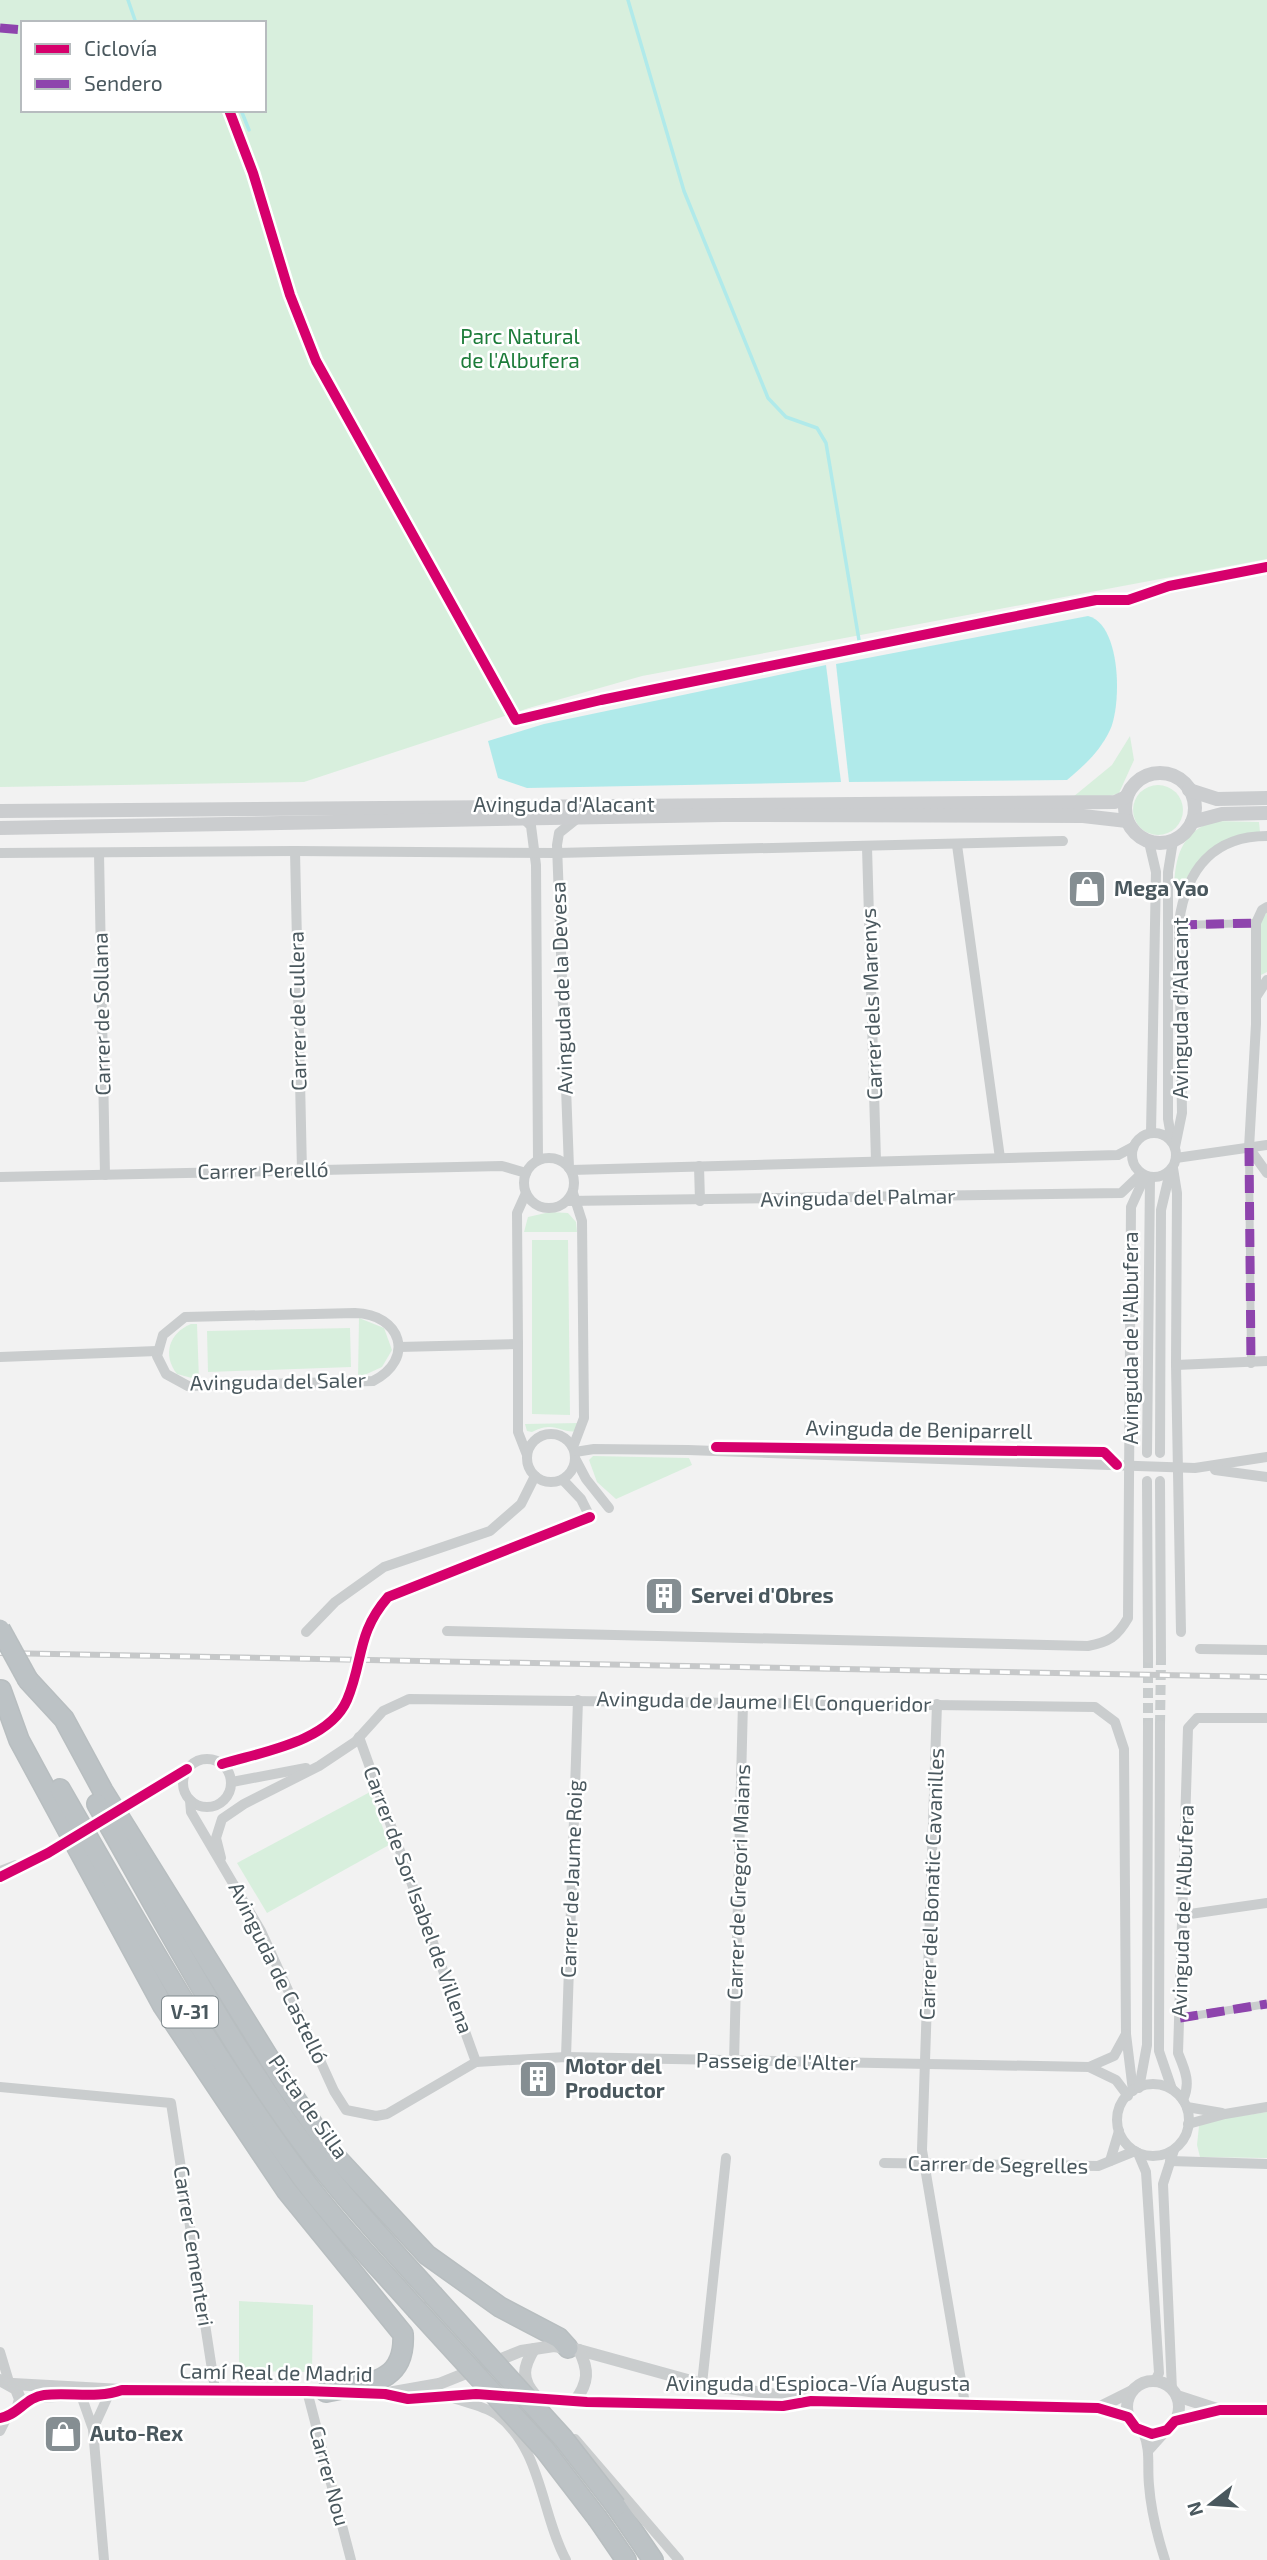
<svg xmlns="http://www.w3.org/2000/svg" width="1267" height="2560" viewBox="0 0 1267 2560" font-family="'Exo 2',sans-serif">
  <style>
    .green { fill: #d8efdd; fill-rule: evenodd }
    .water { fill: #b0eaea }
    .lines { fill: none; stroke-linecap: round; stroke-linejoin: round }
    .stream { stroke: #b0eaea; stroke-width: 3.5 }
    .minor-tunnel { stroke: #c8cccd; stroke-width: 10; stroke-dasharray: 10 5; stroke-linecap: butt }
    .motorway-casing { stroke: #b8bec0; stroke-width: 22 }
    .pedestrian { stroke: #cacdce; stroke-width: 8 }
    .minor { stroke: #cacdce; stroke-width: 10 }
    .tertiary { stroke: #cacdce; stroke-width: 12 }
    .secondary { stroke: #cbcdcf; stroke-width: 14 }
    .motorway { stroke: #bcc2c5; stroke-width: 19 }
    .rail-casing { stroke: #c6c8c9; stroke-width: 6 }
    .rail { stroke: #fff; stroke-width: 3.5; stroke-dasharray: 10; stroke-linecap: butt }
    .motorway-bridge-casing { stroke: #b8bec0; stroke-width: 22; stroke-linecap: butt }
    .motorway-bridge { stroke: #bcc2c5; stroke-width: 19 }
    .quiet { stroke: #8e44ad; stroke-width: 9; stroke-dasharray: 18 9; stroke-linecap: butt }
    .cycleway-casing { stroke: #fff; stroke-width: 15 }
    .cycleway { stroke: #d6006c; stroke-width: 10 }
    .labels { text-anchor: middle; stroke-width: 5; stroke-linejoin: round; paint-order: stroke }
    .shield { fill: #fff; stroke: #808a8e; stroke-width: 2 }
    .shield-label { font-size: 19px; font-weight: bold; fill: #4a585e }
    .park-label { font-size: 21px; fill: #1d7c3a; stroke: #fff }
    .street-label { font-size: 21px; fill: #4a585e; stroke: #fff }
    .poi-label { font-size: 21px; font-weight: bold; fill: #4a585e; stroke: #fff; text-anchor: start }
  </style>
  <rect width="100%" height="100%" fill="#f2f2f2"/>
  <g class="green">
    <path d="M0,0H1267V559L642,676L529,708L304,782L0,787ZM23,23H264V110H23Z"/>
    <polygon points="1130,736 1134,760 1119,793 1104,798 1073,797 1112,765"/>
    <circle cx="1158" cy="810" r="25"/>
    <path d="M1214,821L1259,822L1260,832C1216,848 1202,846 1180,891L1174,890C1175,858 1180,833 1214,821Z"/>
    <polygon points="1267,912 1267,972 1261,975 1258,973 1258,926"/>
    <polygon points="550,1212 568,1213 576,1222 577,1232 524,1232 528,1217"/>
    <polygon points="532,1240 568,1240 570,1415 532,1414"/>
    <polygon points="359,1318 384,1328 392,1350 382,1367 358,1378"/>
    <path d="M191,1324H197L199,1380L177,1374C162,1355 169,1333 191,1324Z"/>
    <polygon points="350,1328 351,1367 208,1372 207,1331"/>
    <path d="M579,1423L577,1431C560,1434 556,1420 532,1432L527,1431L525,1424Z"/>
    <polygon points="593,1456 689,1458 692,1465 616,1499 597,1482 589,1460"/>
    <polygon points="370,1792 389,1845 267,1913 237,1863"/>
    <polygon points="1267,2112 1267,2158 1200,2157 1197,2145 1199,2126 1207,2121"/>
    <polygon points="239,2301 313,2305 312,2372 239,2371"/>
  </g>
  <g class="water">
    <path d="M1088,616C1121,624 1122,704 1110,730C1100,751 1085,765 1067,780L849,782L836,664Z"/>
    <polygon points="826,665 841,782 527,788 498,778 488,741 544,724"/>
  </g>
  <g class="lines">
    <g class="stream">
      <polyline points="128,0 136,23"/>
      <polyline points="628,0 684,191 768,398 786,417 817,428 826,443 859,640"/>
      <polyline points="241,110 249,130"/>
    </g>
    <g class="minor-tunnel">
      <polyline points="1148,1658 1148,1725"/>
      <polyline points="1160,1725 1161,1659"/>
    </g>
    <g class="motorway-casing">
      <g id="motorway">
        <polyline points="28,1680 64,1719 103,1791 285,2084 334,2155 427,2255 500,2307 559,2338 568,2348"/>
        <path d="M1,1690L19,1740L163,2006L286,2190L403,2334C406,2385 366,2383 326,2392"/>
        <path d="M60,1789C136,1921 210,2054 301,2176C336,2223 377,2265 416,2309"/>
        <path d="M97,1804C167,1926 233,2055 321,2167C356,2211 395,2253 433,2295"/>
        <polyline points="616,2506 653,2560"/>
        <polyline points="598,2519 626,2560"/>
      </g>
    </g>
    <g class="pedestrian">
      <polyline points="1179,925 1256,923"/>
      <polyline points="1249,1148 1251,1364"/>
      <polyline points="1180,2018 1267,2004"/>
    </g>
    <g class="minor">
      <polyline points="523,818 531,826 536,865 538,1160"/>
      <polyline points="1149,842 1156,872 1151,1133"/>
      <polyline points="957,845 1000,1158"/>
      <polyline points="867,847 876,1161"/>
      <polyline points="295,851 302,1171"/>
      <polyline points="0,853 295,851 557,853 1063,841"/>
      <polyline points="99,853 105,1175"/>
      <polyline points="1267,907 1262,910 1256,923 1256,1024 1249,1148 1267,1173"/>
      <polyline points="1256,997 1267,980"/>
      <circle cx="1154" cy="1155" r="22"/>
      <polyline points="1172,1142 1168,1119 1168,872 1173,841"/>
      <path d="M1175,1147L1182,1113L1179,922C1186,871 1212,836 1267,836"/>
      <circle cx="549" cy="1183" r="25"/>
      <polyline points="1176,1158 1267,1145"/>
      <polyline points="699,1166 700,1201"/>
      <polyline points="569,1168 557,845 559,833 579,817"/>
      <polyline points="1173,1168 1177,1193 1176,1365 1181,1632"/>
      <polyline points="571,1170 1118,1155 1133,1147"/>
      <polyline points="0,1177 502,1166 526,1173"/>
      <polyline points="526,1193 517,1213 518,1344 518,1432 527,1455"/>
      <polyline points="573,1193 582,1221 584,1418 573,1447"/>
      <polyline points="567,1201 1121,1193 1141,1174"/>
      <path d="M355,1313C401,1314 416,1359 373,1381L188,1386L166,1374L157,1356L163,1335L185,1317Z"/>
      <polyline points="399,1347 518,1344"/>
      <polyline points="0,1357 157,1351"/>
      <polyline points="1176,1365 1267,1361"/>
      <circle cx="551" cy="1458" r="24"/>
      <polyline points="575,1452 594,1449 688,1450 1195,1468 1267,1457"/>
      <polyline points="1147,1453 1150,1178"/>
      <polyline points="1160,1453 1161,1210 1170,1172"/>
      <polyline points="576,1460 586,1479 609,1508"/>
      <polyline points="1215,1470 1267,1477"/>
      <polyline points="563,1480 581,1499 590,1517"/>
      <polyline points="1147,1481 1148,1658"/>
      <polyline points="1160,1481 1161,1659"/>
      <path d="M447,1631L1088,1646C1109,1642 1117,1637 1128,1618L1131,1207L1145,1176"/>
      <polyline points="306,1632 335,1602 384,1567 490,1531 521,1504 535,1476"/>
      <polyline points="1200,1649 1267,1650"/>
      <polyline points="937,1704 922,2150 965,2404"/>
      <polyline points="1160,1725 1159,2051 1172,2089"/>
      <polyline points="359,1737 476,2062"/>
      <circle cx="207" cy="1783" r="24"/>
      <polyline points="232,1782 306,1768"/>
      <polyline points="190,1800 191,1812 261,1931 334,2091 346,2110 376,2116 387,2114 476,2062 566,2057 1089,2067 1116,2080 1128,2096"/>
      <polyline points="221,1858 216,1838 222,1819 244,1804 319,1766 355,1742 383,1711 409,1699 1095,1707 1115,1722 1124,1749 1126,2034 1133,2091"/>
      <polyline points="0,1871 16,1865"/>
      <polyline points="1183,1915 1267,1903"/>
      <polyline points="566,2057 578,1700"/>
      <polyline points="734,2062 743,1702"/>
      <polyline points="1089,2067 1114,2056 1126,2034"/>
      <circle cx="1153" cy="2120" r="36"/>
      <polyline points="0,2087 171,2103 215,2389"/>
      <polyline points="1139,2088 1147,2045 1148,1725"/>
      <path d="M1183,2100C1191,2083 1185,2070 1178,2053L1188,1728L1197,1718H1267"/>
      <polyline points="1187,2107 1222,2113"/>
      <polyline points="1188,2124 1225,2114 1267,2107"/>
      <polyline points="1138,2153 1146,2172 1159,2373 1155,2381"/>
      <polyline points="1110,2161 1119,2131"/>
      <polyline points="1170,2161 1267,2164"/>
      <polyline points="884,2163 1098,2166 1135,2151"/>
      <polyline points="0,2352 9,2382"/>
      <polyline points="702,2384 726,2158"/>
      <polyline points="1172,2390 1163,2184 1174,2150"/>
      <polyline points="307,2391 351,2560"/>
      <polyline points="81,2395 93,2429 109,2394"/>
      <path d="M450,2397C464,2402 484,2406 496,2414C542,2448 541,2514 566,2560"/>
      <polyline points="93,2429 104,2560"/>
      <polyline points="0,2431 7,2417"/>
      <path d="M1143,2432C1151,2451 1147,2465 1149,2485C1151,2512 1157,2535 1165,2560"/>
      <polyline points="575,2439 679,2560"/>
      <polyline points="1150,2449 1167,2430"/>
    </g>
    <g class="tertiary">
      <path d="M534,2349C523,2367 521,2379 535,2395"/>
      <polyline points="0,2380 16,2389 20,2399 17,2410"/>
      <circle cx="1153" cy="2407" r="26"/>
      <polyline points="13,2384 122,2390 307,2391 385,2394 408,2399 476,2394 587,2402 783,2406 811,2401 1098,2408 1128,2417"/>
      <polyline points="388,2393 439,2384 521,2351 554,2346 579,2350 702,2384 804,2399"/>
      <polyline points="1177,2396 1220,2410"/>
      <path d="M575,2401C589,2382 589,2370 579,2350"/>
      <polyline points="1098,2408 1132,2391"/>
      <polyline points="0,2418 13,2414 35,2397 77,2395"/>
      <polyline points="1175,2421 1220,2410 1267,2410"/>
    </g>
    <g class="secondary">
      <circle cx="1160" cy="808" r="35"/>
      <polyline points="1189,790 1217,799 1267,798"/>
      <polyline points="0,811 1115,802 1126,797"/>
      <polyline points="1192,822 1222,814 1267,813"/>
      <polyline points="0,828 723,815 1083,816 1127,821"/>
    </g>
    <use href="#motorway" class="motorway"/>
    <g class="rail-casing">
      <polyline id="rail" points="0,1653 1267,1677"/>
    </g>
    <use href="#rail" class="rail"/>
    <g class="motorway-bridge-casing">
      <g id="motorway-bridge">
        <polyline points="0,1629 28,1680"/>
        <polyline points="433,2295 563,2438 616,2506"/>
        <polyline points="416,2309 545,2450 598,2519"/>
      </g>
    </g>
    <use href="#motorway-bridge" class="motorway-bridge"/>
    <g class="quiet">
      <polyline points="0,28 23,30"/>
      <polyline points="1179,925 1256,923"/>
      <polyline points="1249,1148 1251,1364"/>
      <polyline points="1180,2018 1267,2004"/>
    </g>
    <g class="cycleway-casing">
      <g id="cycleway">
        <polyline points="229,110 253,173 290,295 316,361 516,720 601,700 1007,618 1096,600 1128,600 1169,586 1267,567"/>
        <polyline points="716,1447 1104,1452 1117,1465"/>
        <path d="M222,1764C261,1752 329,1742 347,1700C364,1660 356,1634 388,1597L590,1517"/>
        <polyline points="0,1877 48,1853 187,1769"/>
        <path d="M0,2418C17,2416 26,2397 44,2395C70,2392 97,2399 122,2390L307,2391L385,2394L408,2399L476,2394L587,2402L783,2406L811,2401L1098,2408L1128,2417L1136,2428L1152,2434L1167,2430L1175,2421L1220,2410H1267"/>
      </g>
    </g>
    <use href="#cycleway" class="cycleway"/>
  </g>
  <defs>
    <g id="shop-square" transform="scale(2.0125)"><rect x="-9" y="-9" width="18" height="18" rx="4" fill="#858e92" stroke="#fff"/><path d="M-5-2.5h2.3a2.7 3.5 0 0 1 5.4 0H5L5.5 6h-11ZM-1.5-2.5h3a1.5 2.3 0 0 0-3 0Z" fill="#fff"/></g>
    <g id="building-square" transform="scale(2.0125)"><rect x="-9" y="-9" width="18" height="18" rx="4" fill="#858e92" stroke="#fff"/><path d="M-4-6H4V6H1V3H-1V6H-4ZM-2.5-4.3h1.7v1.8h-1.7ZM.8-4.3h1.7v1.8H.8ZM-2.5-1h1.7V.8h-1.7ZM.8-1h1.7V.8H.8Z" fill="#fff"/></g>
  </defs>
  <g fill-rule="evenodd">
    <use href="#shop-square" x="1087" y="889"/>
    <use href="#building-square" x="664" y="1596"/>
    <use href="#building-square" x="538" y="2079"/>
    <use href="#shop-square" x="63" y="2434"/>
  </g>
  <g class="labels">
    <rect class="shield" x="162" y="1996.5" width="56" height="31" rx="5"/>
    <g class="shield-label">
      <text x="190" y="2019">V-31</text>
    </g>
    <g class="park-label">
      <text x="520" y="344">Parc Natural<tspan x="520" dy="24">de l'Albufera</tspan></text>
    </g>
    <g class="street-label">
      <text x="564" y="812">Avinguda d'Alacant</text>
      <text transform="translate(562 988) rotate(-92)" y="7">Avinguda de la Devesa</text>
      <text transform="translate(872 1004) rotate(-92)" y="7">Carrer dels Marenys</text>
      <text transform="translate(1181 1008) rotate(-90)" y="7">Avinguda d'Alacant</text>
      <text transform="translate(298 1011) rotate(-91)" y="7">Carrer de Cullera</text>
      <text transform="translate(102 1014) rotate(-91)" y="7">Carrer de Sollana</text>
      <text transform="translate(263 1171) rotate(-1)" y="7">Carrer Perelló</text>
      <text transform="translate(858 1198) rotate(-1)" y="7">Avinguda del Palmar</text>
      <text transform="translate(1131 1338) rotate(-90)" y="7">Avinguda de l'Albufera</text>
      <text transform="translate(278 1382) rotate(-1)" y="7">Avinguda del Saler</text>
      <text transform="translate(919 1430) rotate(1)" y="7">Avinguda de Beniparrell</text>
      <text transform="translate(764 1702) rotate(1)" y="7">Avinguda de Jaume I El Conqueridor</text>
      <text transform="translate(572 1879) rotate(-88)" y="7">Carrer de Jaume Roig</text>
      <text transform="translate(739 1882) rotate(-88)" y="7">Carrer de Gregori Maians</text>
      <text transform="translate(932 1884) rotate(-88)" y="7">Carrer del Bonatic Cavanilles</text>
      <text transform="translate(418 1900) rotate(70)" y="7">Carrer de Sor Isabel de Villena</text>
      <text transform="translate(1183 1911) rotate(-88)" y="7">Avinguda de l'Albufera</text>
      <text transform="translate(278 1973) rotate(64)" y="7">Avinguda de Castelló</text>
      <text transform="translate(777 2062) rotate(1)" y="7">Passeig de l'Alter</text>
      <text transform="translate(308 2107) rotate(55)" y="7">Pista de Silla</text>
      <text transform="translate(998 2165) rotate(1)" y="7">Carrer de Segrelles</text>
      <text transform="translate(193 2246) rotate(81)" y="7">Carrer Cementeri</text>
      <text transform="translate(276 2373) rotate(1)" y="7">Camí Real de Madrid</text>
      <text x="818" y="2391">Avinguda d'Espioca-Vía Augusta</text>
      <text transform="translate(329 2476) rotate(75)" y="7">Carrer Nou</text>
    </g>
    <g class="poi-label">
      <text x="1114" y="896">Mega Yao</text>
      <text x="691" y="1603">Servei d'Obres</text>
      <text x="565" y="2074">Motor del<tspan x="565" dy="24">Productor</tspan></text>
      <text x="90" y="2441">Auto-Rex</text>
    </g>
  </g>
  <rect x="21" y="21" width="245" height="91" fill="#ffffff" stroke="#b7bcbf" stroke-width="2"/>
  <rect x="35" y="44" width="35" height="10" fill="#d6006c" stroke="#b7bcbf" stroke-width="2"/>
  <text x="84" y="56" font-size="21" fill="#4a585e">Ciclovía</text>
  <rect x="35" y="79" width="35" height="10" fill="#8e44ad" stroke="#b7bcbf" stroke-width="2"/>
  <text x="84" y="91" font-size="21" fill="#4a585e">Sendero</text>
  <g transform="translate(1211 2504) rotate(253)" stroke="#ffffff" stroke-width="5" paint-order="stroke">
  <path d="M0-5L12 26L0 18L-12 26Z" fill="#4a585e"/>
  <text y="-10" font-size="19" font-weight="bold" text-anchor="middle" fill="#4a585e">N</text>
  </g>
</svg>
